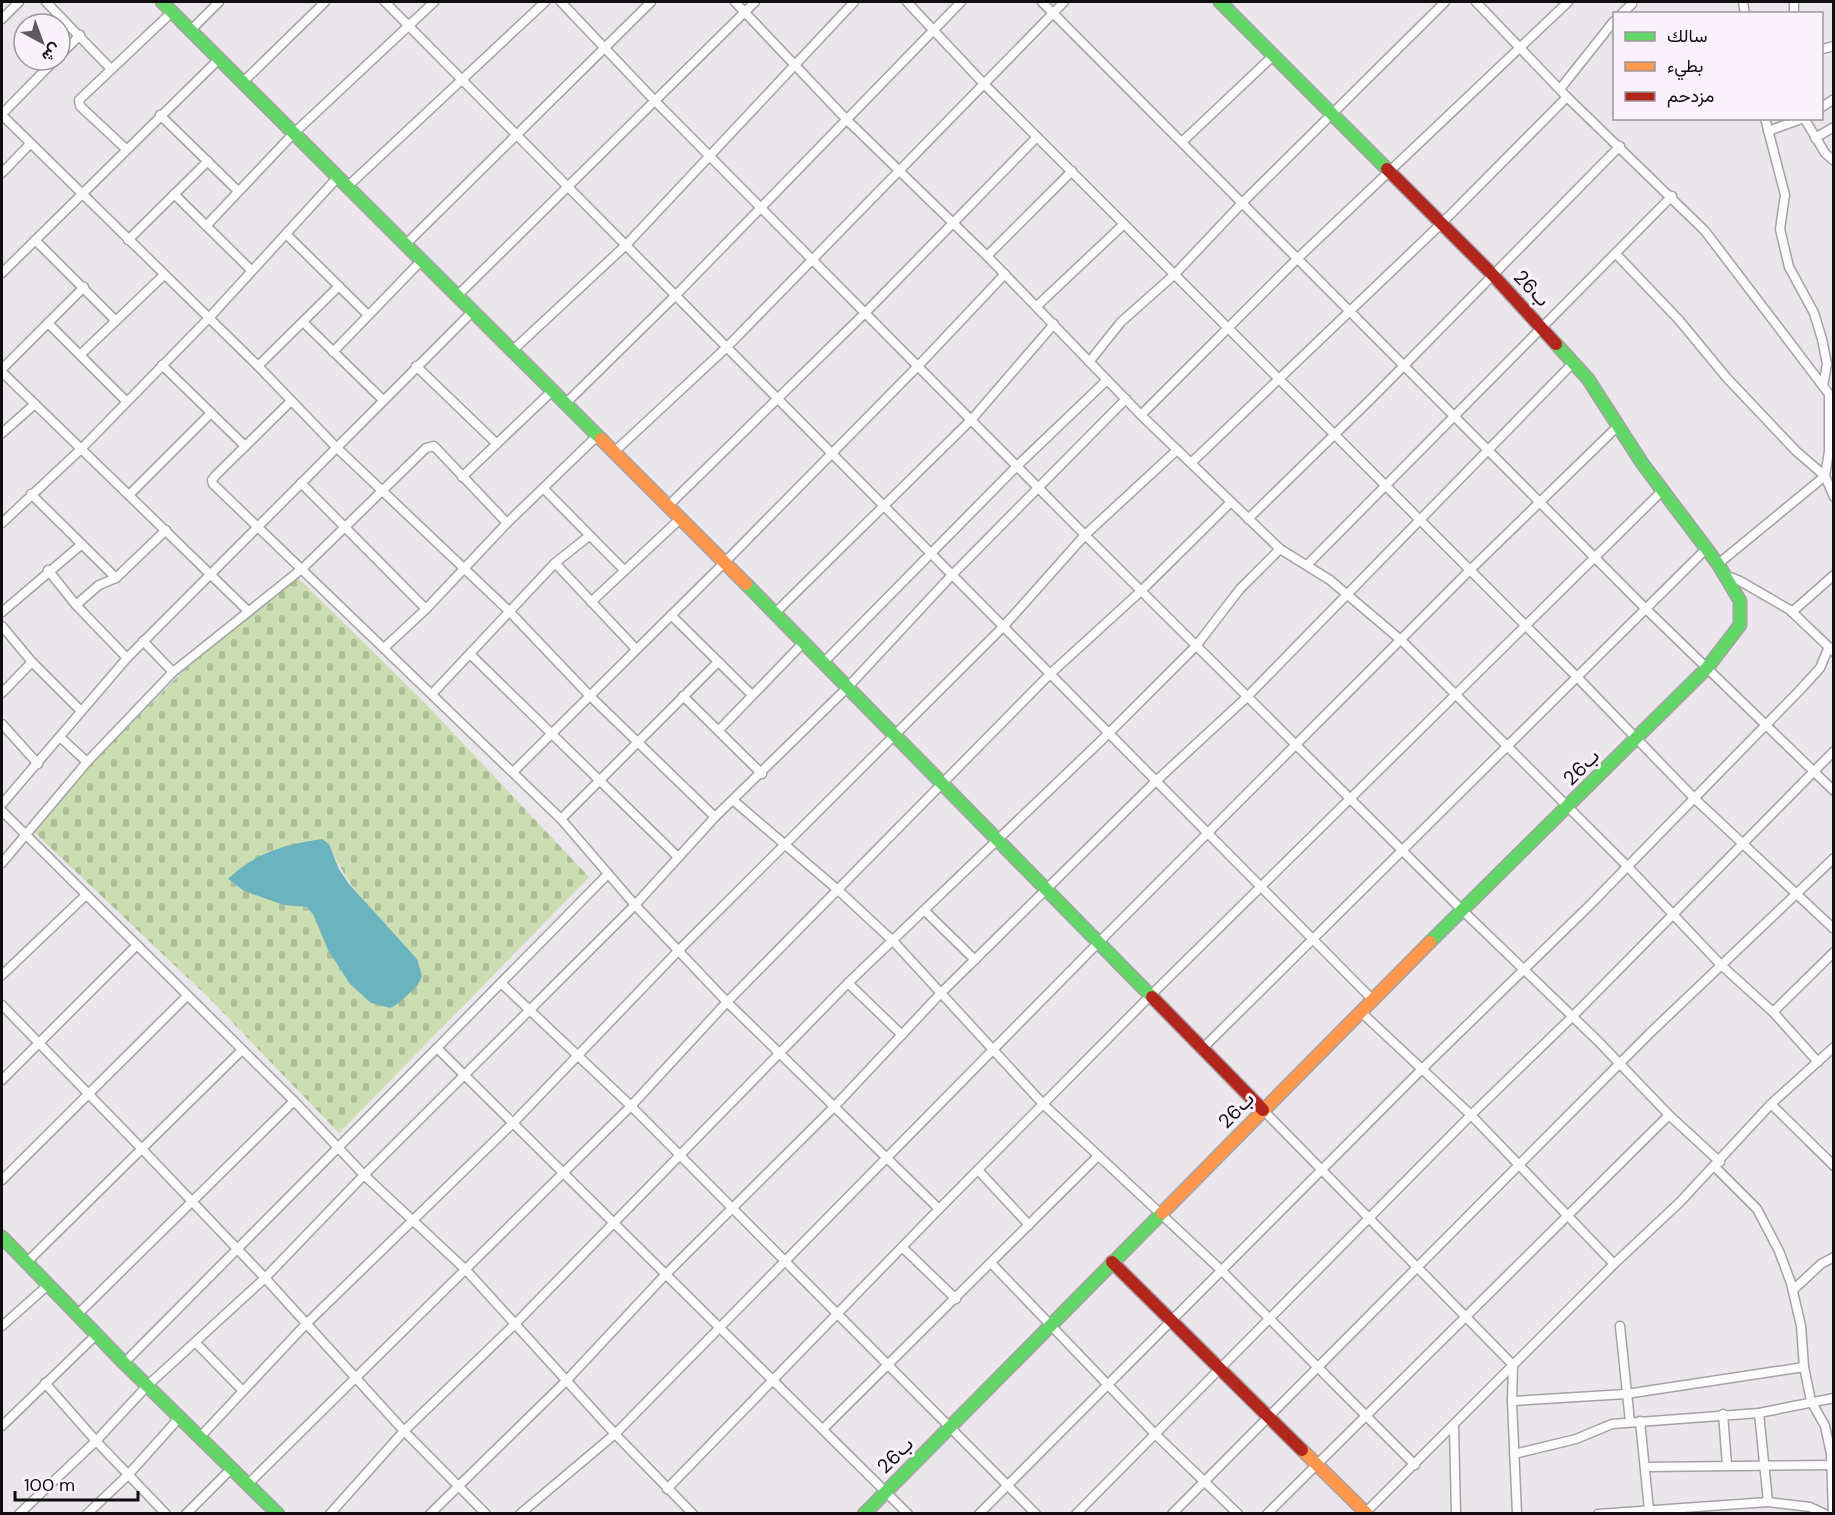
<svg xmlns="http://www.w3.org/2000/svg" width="1835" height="1515" viewBox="0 0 1835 1515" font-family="'DM Sans',Vazirmatn,sans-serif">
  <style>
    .cemetery { fill: url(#cemetery-stones); fill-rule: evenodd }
    .water { fill: #6bb3be }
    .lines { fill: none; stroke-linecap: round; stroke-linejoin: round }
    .street-casing { stroke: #a5a1a5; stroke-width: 11 }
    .fast-casing { stroke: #a5a1a5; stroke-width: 15 }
    .slow-casing { stroke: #a5a1a5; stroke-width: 15 }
    .jam-casing { stroke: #a5a1a5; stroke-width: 15 }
    .street { stroke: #fcfbfc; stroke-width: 8 }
    .fast { stroke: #63d668; stroke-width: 12 }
    .slow { stroke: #ff974d; stroke-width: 12 }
    .jam { stroke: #b3261e; stroke-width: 12 }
    .labels { text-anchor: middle; stroke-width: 6; stroke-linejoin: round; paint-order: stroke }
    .street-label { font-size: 20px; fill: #100e11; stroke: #f9f2fa }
  </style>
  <defs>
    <pattern id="cemetery-stones" width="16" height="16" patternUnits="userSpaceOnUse" patternTransform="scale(1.5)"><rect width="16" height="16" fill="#cadeb2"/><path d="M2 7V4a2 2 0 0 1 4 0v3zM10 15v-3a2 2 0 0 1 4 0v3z" fill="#acbd98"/></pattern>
  </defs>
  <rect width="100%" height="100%" fill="#ebe6eb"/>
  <path class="cemetery" d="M298,578L424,702L589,877L339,1133L209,998L33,831L98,757L192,662ZM329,844C347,890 384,923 417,959L328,950L313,913L305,907L244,891L228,879Z"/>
  <path class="water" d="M322,839L329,844L339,869L349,884L417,959L422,976L418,985L399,1003L390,1008L371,1003L350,984L328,950L313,914L306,907L284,905L244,891L228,879C254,853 286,844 322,839Z"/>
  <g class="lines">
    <g class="street-casing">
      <g id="street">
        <polyline points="46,2 111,69"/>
        <polyline points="385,2 1373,1000"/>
        <polyline points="561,2 656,102 1085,535 1462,910 1598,1041 1669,1115 1720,1162"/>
        <polyline points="735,2 847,120 987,256 1141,415 1280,549 1330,580 1402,641 1628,867 1721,965 1773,1012 1818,1062"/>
        <polyline points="907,2 984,84 1577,677 1695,799 1834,929"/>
        <polyline points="1042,2 1646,609 1834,791"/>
        <polyline points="1476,2 1567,97 1705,231 1823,386"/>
        <polyline points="1743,2 1745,14"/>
        <polyline points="1621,14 1632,4"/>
        <polyline points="1794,14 1794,2"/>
        <polyline points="2,19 19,2"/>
        <polyline points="190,31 219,2"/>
        <polyline points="1822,49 1834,46"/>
        <polyline points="60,55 80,35"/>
        <polyline points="242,83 325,2"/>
        <polyline points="1560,89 1614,21"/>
        <polyline points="1822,107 1834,99"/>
        <polyline points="2,114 55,60"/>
        <polyline points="2,115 258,366 336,447 508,610 589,695 715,817"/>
        <polyline points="160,115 238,191"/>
        <polyline points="1804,118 1825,153 1834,161"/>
        <polyline points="1768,131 1804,118"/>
        <polyline points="1815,138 1834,127"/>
        <polyline points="1183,141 1274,55"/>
        <polyline points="126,149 80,106 79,100 172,12"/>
        <polyline points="2,173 30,144"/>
        <polyline points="347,187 545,2"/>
        <polyline points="174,194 251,270"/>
        <polyline points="206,226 293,134 434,2"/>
        <polyline points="286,234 367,314"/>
        <polyline points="35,240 116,321"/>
        <polyline points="128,240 208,161"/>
        <polyline points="405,245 651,2"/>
        <polyline points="1616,254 1679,320 1726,377 1796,451 1825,476 1834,497"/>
        <polyline points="987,256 1072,171"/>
        <polyline points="2,273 219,59"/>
        <polyline points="457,296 755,2"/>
        <polyline points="1037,306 1124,224"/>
        <polyline points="303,322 382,399"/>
        <polyline points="48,323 126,401"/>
        <polyline points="333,352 421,261"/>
        <polyline points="511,352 626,245 854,2"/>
        <polyline points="80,355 164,275"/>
        <polyline points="1089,362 1121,322 1175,274 1243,202 1445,2"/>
        <polyline points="162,365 245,446"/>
        <polyline points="258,366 339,286"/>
        <polyline points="416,366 496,443"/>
        <polyline points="2,369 84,287"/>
        <polyline points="2,372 247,610"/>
        <polyline points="291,401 215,476 212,480 213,484 561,819 635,905 727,1002 939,1209"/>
        <polyline points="565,404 675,296 961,2"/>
        <polyline points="1141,415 1298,258 1568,2"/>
        <polyline points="2,433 35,404"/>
        <polyline points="613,453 727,347 1064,2"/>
        <polyline points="1191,463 1442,223 1567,97"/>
        <polyline points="462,477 551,392"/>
        <polyline points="301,483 426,609"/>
        <polyline points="544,489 624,570"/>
        <polyline points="31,494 116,578"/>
        <polyline points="129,495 211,413"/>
        <polyline points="667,507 865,313 1037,137"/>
        <polyline points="1248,519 1374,396 1620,146"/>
        <polyline points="2,523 81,449 208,319 337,178"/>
        <polyline points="555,563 636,649"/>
        <polyline points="1308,564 1672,196"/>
        <polyline points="1718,564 1825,476 1829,451 1829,394 1823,386 1827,364 1822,339 1814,313 1789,267 1780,229 1785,195 1765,118"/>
        <polyline points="48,570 76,605 127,658"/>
        <polyline points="1727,576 1740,581 1790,610 1834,652"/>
        <polyline points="591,602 680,519"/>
        <polyline points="76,605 99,585 116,578 166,530"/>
        <polyline points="2,612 82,544"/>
        <polyline points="1792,612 1834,575"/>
        <polyline points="775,613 972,419 1054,324"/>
        <polyline points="671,615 752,695"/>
        <polyline points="2,626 32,662 81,711"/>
        <polyline points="143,641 173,672"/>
        <polyline points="384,648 426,609 507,523 597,436"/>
        <polyline points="470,654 678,857"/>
        <polyline points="824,662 1018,465 1107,380"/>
        <polyline points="2,693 32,662"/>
        <polyline points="432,694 555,563 589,536"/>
        <polyline points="683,696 762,774"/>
        <polyline points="2,724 38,764"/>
        <polyline points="719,730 804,642"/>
        <polyline points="60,737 87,762"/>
        <polyline points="513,772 724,563 919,365 1005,274"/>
        <polyline points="734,801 838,890 893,941 1044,1105 1221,1270 1415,1465"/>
        <polyline points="2,804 127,658 472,312"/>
        <polyline points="2,811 294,1101 364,1175 466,1270 615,1434 693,1514"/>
        <polyline points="561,819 718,662"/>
        <polyline points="2,863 87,762 173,672 303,568 426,448 434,446 507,523"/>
        <polyline points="925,911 975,960"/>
        <polyline points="2,975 86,895"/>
        <polyline points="501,983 631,1106 1036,1514"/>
        <polyline points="848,983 902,1035"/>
        <polyline points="2,1005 142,1149 265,1278 404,1431 486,1514"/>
        <polyline points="1361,1012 1471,1115 1614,1264"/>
        <polyline points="1773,1012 1834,952"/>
        <polyline points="437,1048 608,874"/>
        <polyline points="1201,1050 1706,549"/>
        <polyline points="2,1080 137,945"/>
        <polyline points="1771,1104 1834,1166"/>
        <polyline points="1263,1110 1513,1365 1512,1401 1517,1514"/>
        <polyline points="1715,1167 1757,1209 1779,1251 1791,1283 1801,1326 1804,1367 1811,1401 1825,1426 1831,1454 1833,1514"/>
        <polyline points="978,1170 1029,1225"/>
        <polyline points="2,1180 187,996"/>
        <polyline points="902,1247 956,1299"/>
        <polyline points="27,1262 242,1050"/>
        <polyline points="992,1264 1155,1434 1238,1514"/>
        <polyline points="1793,1290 1821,1264 1834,1257"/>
        <polyline points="78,1314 294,1101"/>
        <polyline points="2,1326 48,1285"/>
        <polyline points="1620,1326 1630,1422"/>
        <polyline points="196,1343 243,1391"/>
        <polyline points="124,1363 437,1048 908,1514"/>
        <polyline points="45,1383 96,1441 166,1514"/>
        <polyline points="1512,1401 1626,1394 1804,1367"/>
        <polyline points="1759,1413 1768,1502"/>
        <polyline points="1723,1414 1727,1465"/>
        <polyline points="1640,1421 1649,1510"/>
        <polyline points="2,1426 96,1335"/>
        <polyline points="1454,1427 1456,1514"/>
        <polyline points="823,1429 1098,1156"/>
        <polyline points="200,1437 305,1325 513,1123 679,950 1003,627 1085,535 1177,450"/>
        <polyline points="1514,1454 1576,1439 1612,1424 1759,1413 1834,1398"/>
        <polyline points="1645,1467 1832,1465"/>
        <polyline points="248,1484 631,1106 727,1002 1050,674 1141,591 1231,502"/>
        <polyline points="667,1489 939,1209 1150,996 1662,491"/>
        <polyline points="19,1514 96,1441 147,1386 265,1278 364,1175 635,905 715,817 848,687 951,576 1126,399"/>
        <polyline points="87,1514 128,1475 180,1417"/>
        <polyline points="186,1514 232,1468"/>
        <polyline points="330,1514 404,1431 516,1323 848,983 1108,734 1196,646 1240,589 1280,549"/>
        <polyline points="430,1514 566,1381 666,1274 834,1107 941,993 1156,781 1247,697 1574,362"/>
        <polyline points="520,1514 615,1434 1098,943 1470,570 1619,425"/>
        <polyline points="979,1514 1422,1069 1589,906 1799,691 1820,668 1828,649"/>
        <polyline points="1076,1514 1471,1115 1573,1016 1834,751"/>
        <polyline points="1172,1514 1650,1033 1834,858"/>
        <polyline points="1267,1514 1669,1115"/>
        <polyline points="1364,1514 1614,1264 1680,1202 1771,1104 1834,1047"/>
        <polyline points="1598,1514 1768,1502 1810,1507 1825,1514"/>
      </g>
    </g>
    <g class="fast-casing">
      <g id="fast">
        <polyline points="162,2 601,439"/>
        <polyline points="1220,2 1387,169"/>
        <polyline points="746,584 1152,997"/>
        <polyline points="1430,942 1707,668 1740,625 1740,601 1718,564 1642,463 1588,379 1556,344"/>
        <polyline points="2,1237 124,1363 278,1514"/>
        <polyline points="864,1514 1162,1213"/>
      </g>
    </g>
    <g class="slow-casing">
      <g id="slow">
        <polyline points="601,439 746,584"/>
        <polyline points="1162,1213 1430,942"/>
        <polyline points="1302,1450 1367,1514"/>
      </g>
    </g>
    <g class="jam-casing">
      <g id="jam">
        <polyline points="1387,169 1492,274 1556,344"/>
        <polyline points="1152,997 1263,1110"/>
        <polyline points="1112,1262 1302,1450"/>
      </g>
    </g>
    <use href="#street" class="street"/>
    <use href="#fast" class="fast"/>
    <use href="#slow" class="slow"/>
    <use href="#jam" class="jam"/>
  </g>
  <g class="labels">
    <g class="street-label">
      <text transform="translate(1532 288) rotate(46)" y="7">26ب</text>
      <text transform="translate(1581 767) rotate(-45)" y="7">26ب</text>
      <text transform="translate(1236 1110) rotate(-46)" y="7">26ب</text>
      <text transform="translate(895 1455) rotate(-45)" y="7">26ب</text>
    </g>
  </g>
  <rect width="1835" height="1515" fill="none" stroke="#100e11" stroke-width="6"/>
  <rect x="1613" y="12" width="210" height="108" fill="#f9f2fa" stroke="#9c979d" stroke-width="1.5"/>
  <rect x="1625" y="32" width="30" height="9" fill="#63d668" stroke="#9c979d" stroke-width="1.5"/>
  <text x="1667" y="42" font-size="18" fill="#100e11">سالك</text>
  <rect x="1625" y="62" width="30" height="9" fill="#ff974d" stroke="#9c979d" stroke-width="1.5"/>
  <text x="1667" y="72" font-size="18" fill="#100e11">بطيء</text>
  <rect x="1625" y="92" width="30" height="9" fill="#b3261e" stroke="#9c979d" stroke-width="1.5"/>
  <text x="1667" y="102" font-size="18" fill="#100e11">مزدحم</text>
  <g transform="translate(42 42) rotate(139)"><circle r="28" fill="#f9f2fa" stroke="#9c979d" stroke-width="1.5"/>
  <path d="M0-4.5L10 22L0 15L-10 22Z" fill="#5d5a5d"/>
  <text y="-9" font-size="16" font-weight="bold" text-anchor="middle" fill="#100e11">ش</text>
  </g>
  <path d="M15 1491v9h123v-9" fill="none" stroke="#100e11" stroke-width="3"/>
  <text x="24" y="1491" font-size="18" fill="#100e11" stroke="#f9f2fa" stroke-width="4.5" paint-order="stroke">100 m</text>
</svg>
